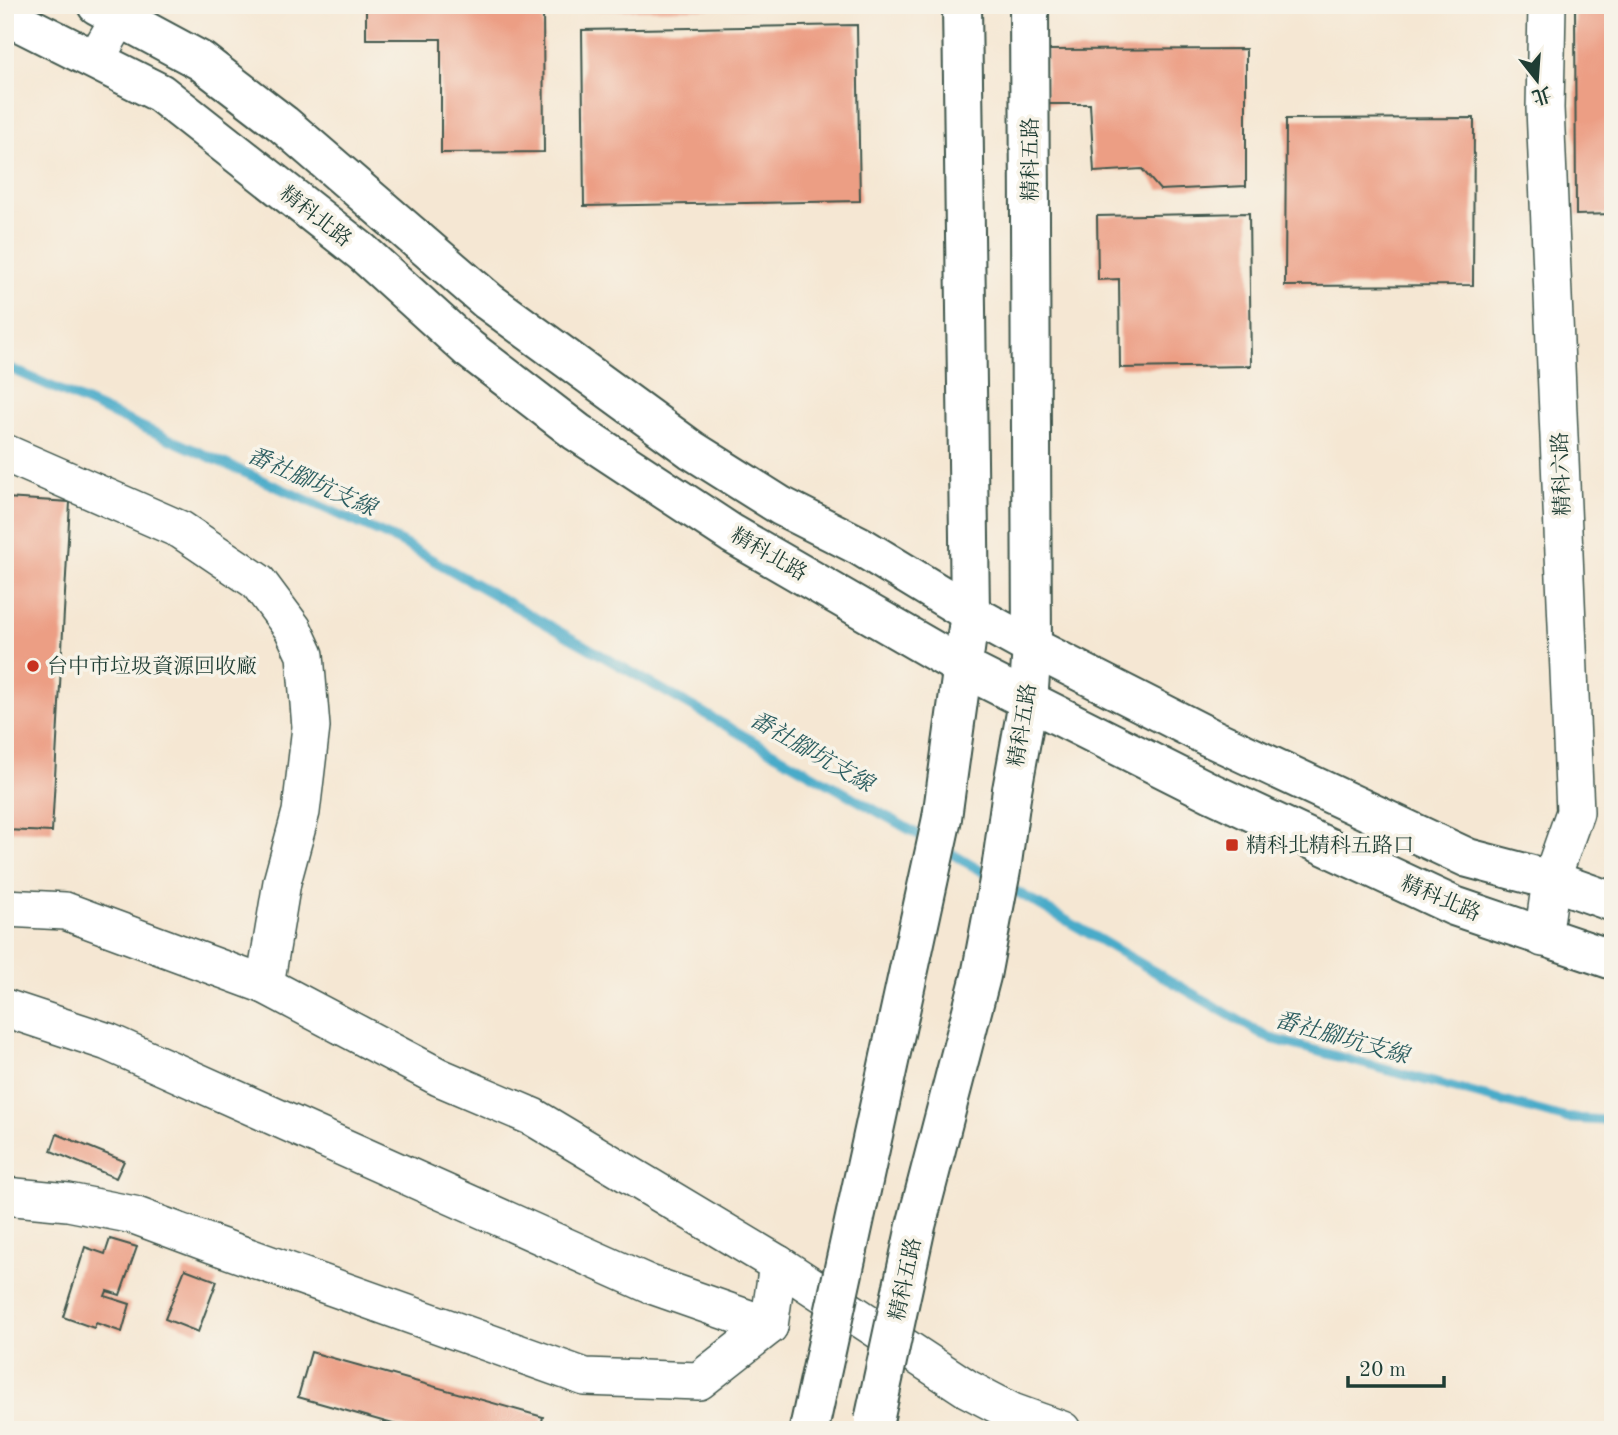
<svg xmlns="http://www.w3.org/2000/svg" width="1618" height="1435" viewBox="0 0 1618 1435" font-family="'Old Standard TT','Noto Serif TC',serif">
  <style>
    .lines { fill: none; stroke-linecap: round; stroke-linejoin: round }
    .stream { stroke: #4aabc9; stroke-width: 10 }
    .building { fill: #ec9e84 }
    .minor-casing { stroke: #3f564c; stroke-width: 40 }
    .tertiary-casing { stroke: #3f564c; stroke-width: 42 }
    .minor { stroke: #fff; stroke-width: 37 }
    .tertiary { stroke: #fff; stroke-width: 38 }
    .tertiary-bridge-casing { stroke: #3f564c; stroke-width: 42; stroke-linecap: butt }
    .tertiary-bridge { stroke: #fff; stroke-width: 38 }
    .poi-dot { fill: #c8321e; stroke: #f7f3e8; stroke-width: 2.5 }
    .labels { text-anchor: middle; stroke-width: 7; stroke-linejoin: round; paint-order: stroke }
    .street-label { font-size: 21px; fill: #1f3d34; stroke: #f7f3e8 }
    .poi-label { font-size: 21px; fill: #1f3d34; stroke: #f7f3e8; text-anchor: start }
    .water-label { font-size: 23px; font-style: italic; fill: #2c5e61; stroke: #f7f3e8 }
  </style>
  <rect width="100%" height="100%" fill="#f7f3e8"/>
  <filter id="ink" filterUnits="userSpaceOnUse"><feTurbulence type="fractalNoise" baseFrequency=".0143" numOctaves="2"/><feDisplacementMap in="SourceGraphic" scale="14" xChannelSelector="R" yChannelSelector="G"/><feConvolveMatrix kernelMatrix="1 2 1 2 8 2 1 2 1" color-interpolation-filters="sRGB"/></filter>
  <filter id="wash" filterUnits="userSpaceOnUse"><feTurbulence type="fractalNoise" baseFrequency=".00686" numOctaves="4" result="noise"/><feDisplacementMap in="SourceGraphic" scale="28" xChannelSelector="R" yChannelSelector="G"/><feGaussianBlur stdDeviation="1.57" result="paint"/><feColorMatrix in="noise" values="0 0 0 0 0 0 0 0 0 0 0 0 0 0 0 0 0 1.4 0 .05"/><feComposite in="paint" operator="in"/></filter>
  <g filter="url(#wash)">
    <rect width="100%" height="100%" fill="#f5e7d3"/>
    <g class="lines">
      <g class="stream">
        <polyline points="5,366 401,542 928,840"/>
        <polyline points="944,849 991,877"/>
        <polyline points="1007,886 1269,1038 1565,1118 1613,1121"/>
      </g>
    </g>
    <g id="blocks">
      <g class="building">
        <polygon points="366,5 543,5 544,152 441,153 441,39 366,39"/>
        <polygon points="568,5 759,5 759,8 568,11"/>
        <polygon points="1575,5 1613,5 1613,214 1576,215"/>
        <polygon points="857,25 860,201 584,206 582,30"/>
        <polygon points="1246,49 1246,186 1160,190 1142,169 1094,172 1090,104 1046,104 1047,50"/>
        <polygon points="1474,118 1473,285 1285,286 1286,119"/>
        <polygon points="1249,213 1251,366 1120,368 1119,279 1098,280 1097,216"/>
        <polygon points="5,498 70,502 52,832 5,830"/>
        <polygon points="57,1134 124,1161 116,1178 51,1151"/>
        <polygon points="110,1239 137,1247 120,1295 107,1291 105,1296 130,1304 122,1332 96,1323 94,1328 63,1317 85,1247 105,1254"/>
        <polygon points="185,1269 217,1281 198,1332 165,1319"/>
        <polygon points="311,1352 543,1417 540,1430 414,1430 298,1397"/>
      </g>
    </g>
  </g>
  <g filter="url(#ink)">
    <use href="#blocks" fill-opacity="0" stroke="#3f564c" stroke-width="2"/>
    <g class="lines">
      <g class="minor-casing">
        <g id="minor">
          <polyline points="95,60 127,5"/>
          <polyline points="5,453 181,530 258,582 293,629 305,655 311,727 301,812 282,882 265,985 439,1077 533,1117 778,1264 968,1389 1012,1412 1062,1430"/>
          <polyline points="5,908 65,911 265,985"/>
          <polyline points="1543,938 1551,880 1575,812 1545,108 1547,5"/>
          <polyline points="5,1008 108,1042 649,1284 769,1326"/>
          <polyline points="5,1196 68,1202 134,1215 209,1243 585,1377 699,1381 769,1326 778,1264"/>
        </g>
      </g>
      <g class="tertiary-casing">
        <g id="tertiary">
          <polyline points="97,5 201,61 283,124 488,301 692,450 781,506 860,546 970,613 1032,647 1209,737 1468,858 1551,880 1613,902"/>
          <polyline points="5,15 160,93 362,252 469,349 577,432 732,534 962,667 1212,793 1454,906 1613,960"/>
          <polyline points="1012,790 1028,702 1032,647 1029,5"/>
          <polyline points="942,818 970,613 962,5"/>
        </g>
      </g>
      <use href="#minor" class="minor"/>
      <use href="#tertiary" class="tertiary"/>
      <g class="tertiary-bridge-casing">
        <g id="tertiary-bridge">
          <polyline points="874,1421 916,1226 981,976 1001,870 1012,790"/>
          <polyline points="809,1429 942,818"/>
        </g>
      </g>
      <use href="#tertiary-bridge" class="tertiary-bridge"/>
    </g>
  </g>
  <g class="poi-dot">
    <circle cx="33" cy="666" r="7"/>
    <rect x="1225" y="838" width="14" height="14" rx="3.5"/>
  </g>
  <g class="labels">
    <g class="street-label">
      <text transform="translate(1030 159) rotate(-90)" y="7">精科五路</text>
      <text transform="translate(316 216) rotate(38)" y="7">精科北路</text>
      <text transform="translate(1561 474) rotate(-92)" y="7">精科六路</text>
      <text transform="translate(769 554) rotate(30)" y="7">精科北路</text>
      <text transform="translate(1022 725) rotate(-81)" y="7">精科五路</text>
      <text transform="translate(1441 898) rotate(23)" y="7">精科北路</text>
      <text transform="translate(905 1279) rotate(-78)" y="7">精科五路</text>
    </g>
    <g class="poi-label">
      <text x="47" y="673">台中市垃圾資源回收廠</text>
      <text x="1246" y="852">精科北精科五路口</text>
    </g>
    <g class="water-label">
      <text transform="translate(312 481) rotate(24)" y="8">番社腳坑支線</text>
      <text transform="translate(812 751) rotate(30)" y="8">番社腳坑支線</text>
      <text transform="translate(1342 1037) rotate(16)" y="8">番社腳坑支線</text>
    </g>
  </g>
  <rect width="1618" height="1435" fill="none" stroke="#f7f3e8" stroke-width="28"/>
  <g transform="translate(1537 80) rotate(163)" stroke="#f7f3e8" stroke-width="5" paint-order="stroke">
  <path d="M0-5L12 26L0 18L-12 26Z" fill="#1f3d34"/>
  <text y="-10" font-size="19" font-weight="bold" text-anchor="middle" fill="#1f3d34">北</text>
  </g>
  <path d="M1348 1376v10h96v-10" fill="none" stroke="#1f3d34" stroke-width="3.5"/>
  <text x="1359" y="1376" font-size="21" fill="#1f3d34" stroke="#f7f3e8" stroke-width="5" paint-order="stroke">20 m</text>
</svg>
